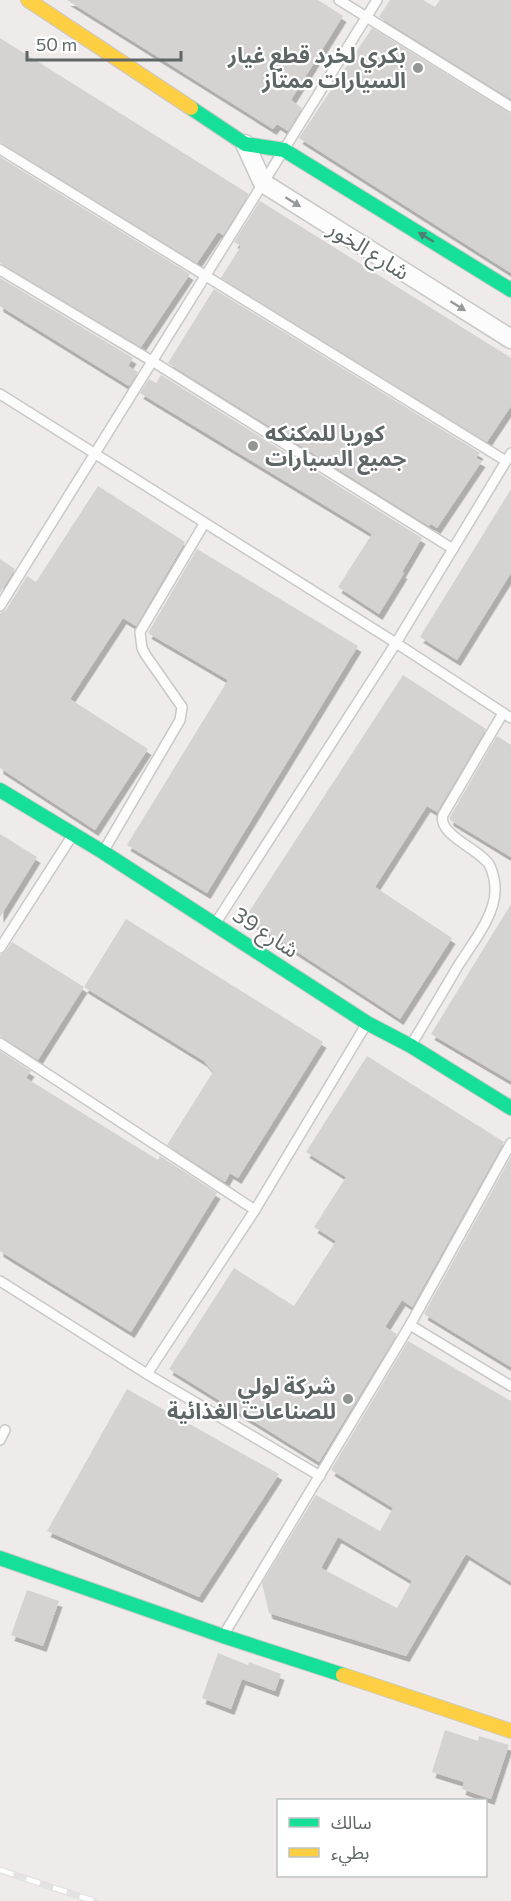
<svg xmlns="http://www.w3.org/2000/svg" width="511" height="1901" viewBox="0 0 511 1901" font-family="Commissioner,'Noto Sans Arabic',sans-serif">
  <style>
    .building { fill: #d5d2d2; fill-rule: evenodd; filter: url(#shadow) }
    .lines { fill: none; stroke-linecap: round; stroke-linejoin: round }
    .lane-casing { stroke: #c9c9c8; stroke-width: 12 }
    .street-casing { stroke: #c9c9c8; stroke-width: 21 }
    .fast-casing { stroke: #c9c9c8; stroke-width: 16 }
    .slow-casing { stroke: #c9c9c8; stroke-width: 16 }
    .lane { stroke: #fcfcfc; stroke-width: 9 }
    .street { stroke: #fcfcfc; stroke-width: 18 }
    .fast { stroke: #16e098; stroke-width: 14 }
    .slow { stroke: #ffcf43; stroke-width: 14 }
    .rail-casing { stroke: #e3e2e2; stroke-width: 7 }
    .rail { stroke: #fff; stroke-width: 4.5; stroke-dasharray: 14; stroke-linecap: butt }
    .oneway { fill: #969a9a }
    .oneway2 { fill: #507e70 }
    .poi-dot { fill: #919594; stroke: #fff; stroke-width: 2 }
    .labels { text-anchor: middle; stroke-width: 4.5; stroke-linejoin: round; paint-order: stroke }
    .poi-label { font-size: 22px; font-weight: bold; fill: #5f6666; stroke: #fff; text-anchor: end }
    .street-label { font-size: 22px; fill: #5f6666; stroke: #fff }
  </style>
  <defs>
    <filter id="shadow"><feDropShadow dx="3.5" dy="6" stdDeviation="0" flood-color="#0004"/></filter>
  </defs>
  <rect width="100%" height="100%" fill="#eeebea"/>
  <g class="building">
    <polygon points="67,0 318,0 343,16 291,100 302,108 288,131 277,124 273,129"/>
    <polygon points="390,0 423,0 435,7 440,0 511,0 511,99 379,17"/>
    <polygon points="372,28 511,114 511,273 299,138"/>
    <polygon points="0,38 249,194 223,235 218,232 197,263 0,142"/>
    <polygon points="0,157 190,274 141,347 0,263"/>
    <polygon points="260,201 511,358 511,406 487,442 221,278 241,246 234,242"/>
    <polygon points="0,278 133,358 128,366 138,372 129,386 0,306"/>
    <polygon points="214,289 480,453 476,458 482,461 437,528 431,524 429,526 168,363"/>
    <polygon points="161,375 422,538 402,572 404,573 379,614 338,587 372,534 140,393 149,379 156,383"/>
    <polygon points="98,486 185,542 136,626 123,618 70,699 148,749 95,830 0,768 0,613 6,610 27,576 36,582"/>
    <polygon points="511,489 511,573 457,660 420,637"/>
    <polygon points="197,549 358,646 207,893 127,845 228,680 148,633"/>
    <polygon points="0,559 15,569 0,593"/>
    <polygon points="403,675 486,729 437,812 427,806 375,887 452,938 400,1019 245,918"/>
    <polygon points="497,736 511,745 511,857 450,820 450,817"/>
    <polygon points="0,834 37,857 0,917"/>
    <polygon points="511,904 511,1081 431,1034"/>
    <polygon points="126,919 323,1042 238,1178 230,1173 225,1182 167,1145 213,1072 204,1061 84,987"/>
    <polygon points="12,942 84,987 38,1060 0,1036 0,955 5,952"/>
    <polygon points="0,1051 31,1071 26,1078 158,1160 160,1156 217,1193 131,1332 0,1251"/>
    <polygon points="367,1056 504,1142 412,1307 402,1300 385,1327 397,1334 319,1462 169,1369 234,1268 294,1306 336,1241 314,1227 346,1177 306,1152"/>
    <polygon points="511,1157 511,1367 424,1314"/>
    <path d="M408,1341L511,1401V1582L466,1554L406,1656L269,1613L262,1583L316,1495L380,1531L393,1508L331,1470ZM338,1537L412,1581L397,1608L321,1568Z"/>
    <polygon points="127,1389 279,1474 199,1597 47,1531"/>
    <polygon points="27,1590 59,1601 43,1646 11,1635"/>
    <polygon points="218,1653 248,1665 249,1662 281,1674 275,1691 242,1679 231,1709 202,1698"/>
    <polygon points="445,1730 478,1741 479,1736 509,1745 491,1799 462,1789 464,1782 432,1772"/>
  </g>
  <g class="lines">
    <g class="lane-casing">
      <g id="lane">
        <polyline points="339,0 511,107"/>
        <polyline points="0,149 506,461"/>
        <polyline points="0,270 152,361 453,549"/>
        <polyline points="0,394 396,643 511,718"/>
        <polyline points="0,606 377,0"/>
        <polyline points="103,852 180,720 182,707 145,654 142,648 140,632 204,524"/>
        <polyline points="215,924 396,643 511,453"/>
        <polyline points="0,948 72,836"/>
        <polyline points="0,1043 255,1210"/>
        <path d="M411,1045C427,1019 442,993 458,966C471,945 496,915 495,889C495,882 493,873 490,866C482,850 437,835 443,815L503,713"/>
        <polyline points="0,1281 147,1374 320,1476"/>
        <polyline points="410,1325 511,1386"/>
        <polyline points="147,1374 255,1210 367,1023"/>
        <polyline points="0,1440 5,1430"/>
        <polyline points="223,1636 410,1325 511,1143"/>
      </g>
    </g>
    <g class="street-casing">
      <polyline id="street" points="245,144 263,183 511,339"/>
    </g>
    <g class="fast-casing">
      <g id="fast">
        <polyline points="191,108 245,144 284,150 511,290"/>
        <polyline points="0,790 103,852 367,1023 411,1046 511,1108"/>
        <polyline points="0,1558 223,1636 343,1675"/>
      </g>
    </g>
    <g class="slow-casing">
      <g id="slow">
        <polyline points="28,0 191,108"/>
        <polyline points="343,1675 511,1731"/>
      </g>
    </g>
    <use href="#lane" class="lane"/>
    <use href="#street" class="street"/>
    <use href="#fast" class="fast"/>
    <use href="#slow" class="slow"/>
    <g class="rail-casing">
      <polyline id="rail" points="0,1870 94,1901"/>
    </g>
    <use href="#rail" class="rail"/>
  </g>
  <defs><path id="oneway-solid" d="M-6-.8H1V-3.2L6.5 0L1 3.2V.8H-6Z" transform="scale(1.5)"/></defs>
  <g class="oneway">
    <use href="#oneway-solid" transform="translate(293 202) rotate(32)"/>
    <use href="#oneway-solid" transform="translate(458 306) rotate(32)"/>
  </g>
  <use class="oneway2" href="#oneway-solid" transform="translate(426 237) rotate(-148)"/>
  <g class="poi-dot">
    <circle cx="418" cy="68" r="6"/>
    <circle cx="253" cy="446" r="6"/>
    <circle cx="348" cy="1399" r="6"/>
  </g>
  <g class="labels">
    <g class="poi-label">
      <text x="406" y="63">بكري لخرد قطع غيار<tspan x="406" dy="25">السيارات ممتاز</tspan></text>
      <text x="265" y="441" text-anchor="start">كوريا للمكنكه<tspan x="265" dy="25">جميع السيارات</tspan></text>
      <text x="336" y="1394">شركة لولي<tspan x="336" dy="25">للصناعات الغذائية</tspan></text>
    </g>
    <g class="street-label">
      <text transform="translate(369 250) rotate(32)" y="8">شارع الخور</text>
      <text transform="translate(266 932) rotate(33)" y="8">شارع 39</text>
    </g>
  </g>
  <rect x="277" y="1799" width="210" height="78" fill="#ffffff" stroke="#bfc2c2" stroke-width="1.5"/>
  <rect x="289" y="1818" width="30" height="9" fill="#16e098" stroke="#bfc2c2" stroke-width="1.5"/>
  <text x="331" y="1829" font-size="18" fill="#5f6666">سالك</text>
  <rect x="289" y="1848" width="30" height="9" fill="#ffcf43" stroke="#bfc2c2" stroke-width="1.5"/>
  <text x="331" y="1859" font-size="18" fill="#5f6666">بطيء</text>
  <path d="M27 51v9h154v-9" fill="none" stroke="#5f6666" stroke-width="3"/>
  <text x="36" y="51" font-size="18" fill="#5f6666" stroke="#ffffff" stroke-width="4.5" paint-order="stroke">50 m</text>
</svg>
